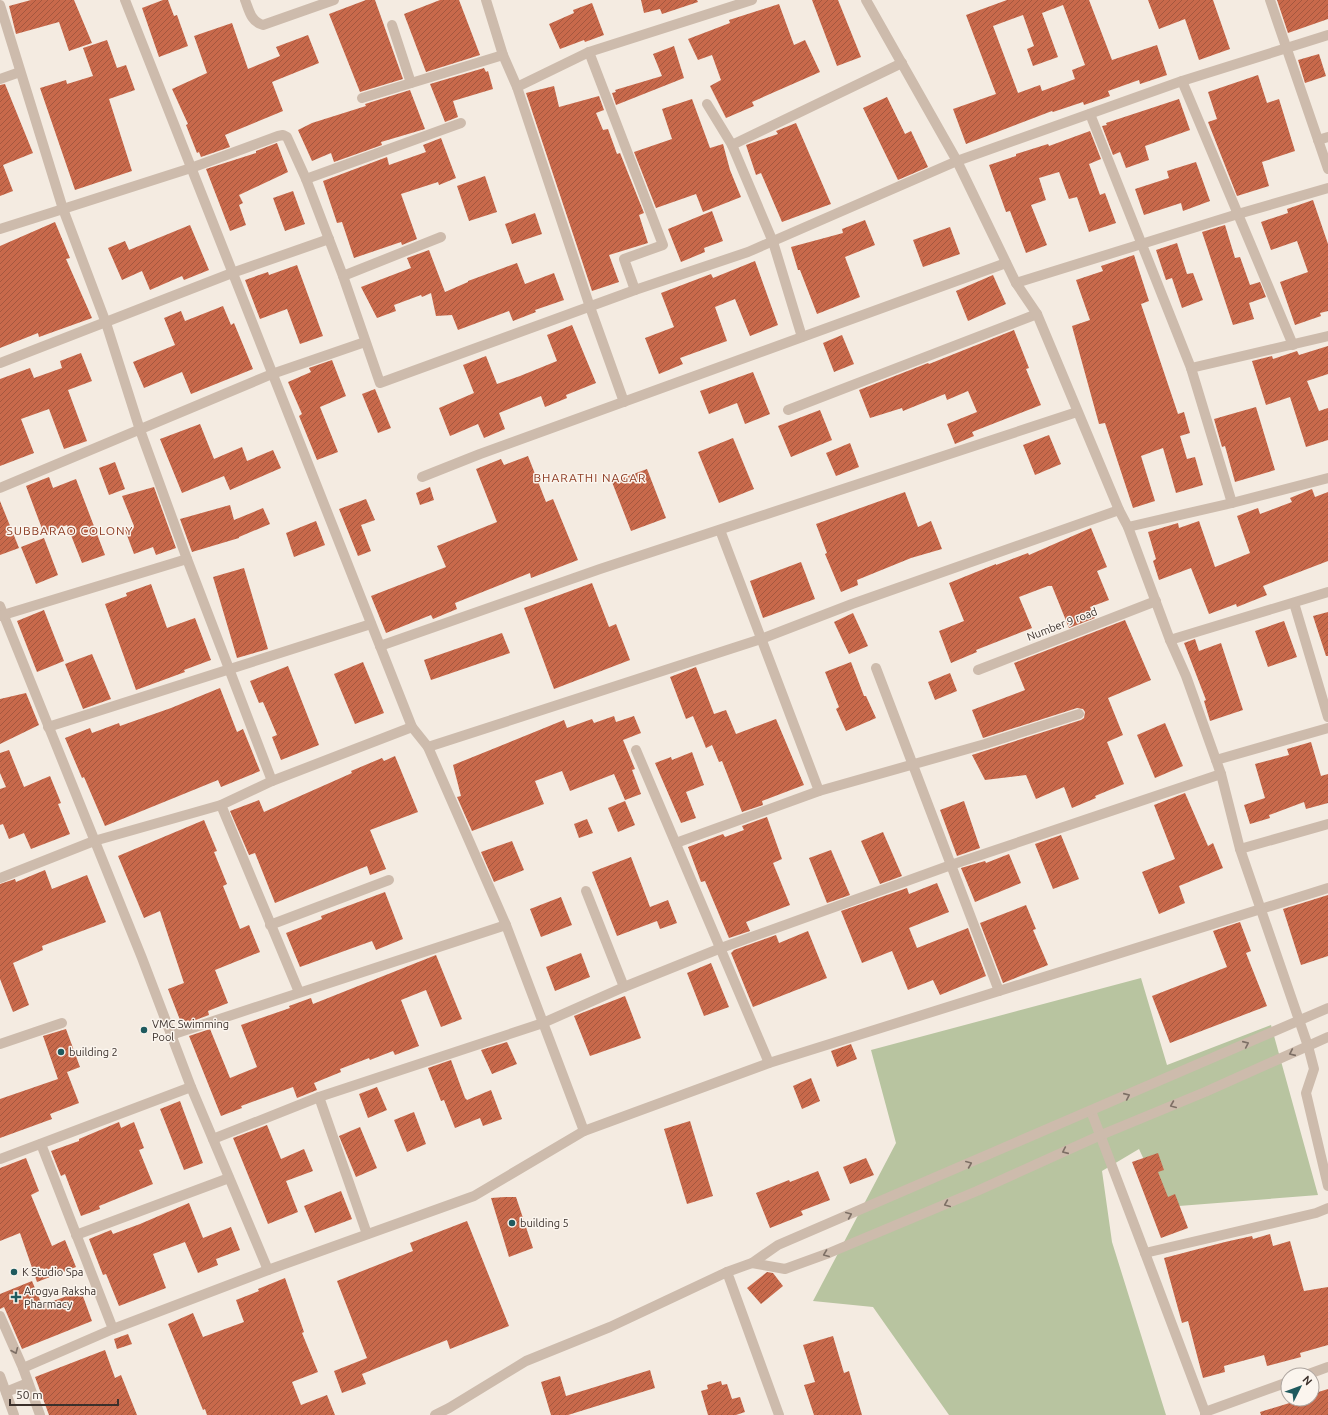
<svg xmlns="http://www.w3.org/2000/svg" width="1328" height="1415" viewBox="0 0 1328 1415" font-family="Ubuntu,sans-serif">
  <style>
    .grass { fill: #b8c4a0 }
    .building { fill: url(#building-hatch); fill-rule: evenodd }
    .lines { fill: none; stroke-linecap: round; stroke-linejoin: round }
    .minor { stroke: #cdbbac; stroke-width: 10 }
    .tertiary { stroke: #cdbbac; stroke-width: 10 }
    .oneway { stroke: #7d6f65 }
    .poi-dot { fill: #1f5a5e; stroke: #fbf5ee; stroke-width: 1.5 }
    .labels { text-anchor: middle; stroke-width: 3; stroke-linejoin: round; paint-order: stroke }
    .street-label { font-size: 11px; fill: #3b302b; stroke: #fbf5ee }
    .poi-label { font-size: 11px; fill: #3b302b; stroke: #fbf5ee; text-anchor: start }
    .neighbourhood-label { font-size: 12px; letter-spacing: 1px; fill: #8c3b22; stroke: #fbf5ee }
  </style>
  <defs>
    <pattern id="building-hatch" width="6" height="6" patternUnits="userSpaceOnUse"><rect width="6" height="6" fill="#c8694b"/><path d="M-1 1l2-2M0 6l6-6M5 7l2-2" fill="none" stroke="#a4573f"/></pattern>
  </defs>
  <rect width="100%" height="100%" fill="#f4ebe1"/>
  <polygon class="grass" points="1141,978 1167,1065 1271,1025 1318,1195 1166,1207 1139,1149 1102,1171 1112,1242 1166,1415 949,1415 873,1307 813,1301 896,1143 871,1050"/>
  <g class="building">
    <polygon points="31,0 74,0 92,43 69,51 59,22 16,34 9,6"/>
    <polygon points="163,0 168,0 174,16 177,15 188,46 159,57 142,8"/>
    <polygon points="366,0 375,0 403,79 360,92 329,14"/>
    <polygon points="440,0 459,0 480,55 426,72 404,14"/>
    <polygon points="641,0 697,0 698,2 662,14 660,9 644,13"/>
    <polygon points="812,0 838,0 861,57 837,66"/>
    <path d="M1007,0H1089L1112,60L1157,45L1167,75L1140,84L1139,80L1108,91L1110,96L1084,105L1083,102L1053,112L1052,111L966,144L953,109L996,94L966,15ZM1063,5L1085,65L1072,70L1075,79L1042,91L1040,85L1018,93L993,26L1023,15L1034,46L1027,49L1033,66L1058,57L1042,13Z"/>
    <polygon points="1148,0 1213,0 1230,49 1199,60 1185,19 1159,29"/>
    <polygon points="1277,0 1328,0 1328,19 1288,33"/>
    <polygon points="592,3 604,35 585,42 584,40 560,49 549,24 574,13 573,10"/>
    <polygon points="779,4 794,45 805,40 820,72 752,102 754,106 726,118 710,86 721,80 712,55 698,60 688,39 730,23 729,20"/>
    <polygon points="232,23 248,69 280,56 276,47 308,35 319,63 272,82 283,111 225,135 230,147 201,157 199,152 197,153 186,125 188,124 172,89 207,73 194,36"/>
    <polygon points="107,40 117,68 126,65 135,90 109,99 132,171 75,190 40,88 66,80 67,84 93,76 83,48"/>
    <polygon points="674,46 684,78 616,105 612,93 616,92 615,90 662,76 653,54"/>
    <polygon points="1319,54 1326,76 1305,83 1298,60"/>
    <polygon points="484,68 486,72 488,71 493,89 453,101 458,117 445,122 430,84"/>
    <polygon points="1258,75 1267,103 1279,99 1295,151 1262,162 1269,186 1237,196 1208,122 1217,119 1208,92"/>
    <polygon points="5,84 33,153 3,165 13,191 0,196 0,85"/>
    <polygon points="554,86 559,107 599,96 604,110 596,113 603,130 608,129 617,154 620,153 644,213 639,215 648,243 609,255 619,282 592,291 526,93"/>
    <polygon points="410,90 425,129 381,142 382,145 334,162 331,153 312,161 298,130 312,123 366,106 365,104"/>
    <polygon points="887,97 905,134 911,131 928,167 898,180 863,108"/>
    <polygon points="692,99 710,148 723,144 730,170 741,197 703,212 696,194 656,208 634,152 672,139 662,109"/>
    <polygon points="1179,99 1190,130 1145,146 1149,160 1126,168 1120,152 1113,155 1102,126 1107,125 1106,123"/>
    <polygon points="796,123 831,204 782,222 761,173 756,175 746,145 778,134 776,131"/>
    <polygon points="1090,131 1101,159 1089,164 1100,195 1105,193 1116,223 1089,232 1077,197 1069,199 1059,172 1039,178 1046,200 1031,205 1047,245 1026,253 1010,211 1006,212 989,165 1016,156 1016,154 1048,144 1049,146"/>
    <polygon points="441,138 456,178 439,185 438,182 401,194 417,239 402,245 401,242 354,258 342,222 337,223 323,181 387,157 389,165 426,152 423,145"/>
    <polygon points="277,143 288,172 239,195 243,203 239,205 246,225 230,231 206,169 256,153 256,151"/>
    <polygon points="1196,162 1210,201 1183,211 1181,203 1144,215 1135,189 1169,178 1167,171"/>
    <polygon points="485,176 497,212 469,221 457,186"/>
    <polygon points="293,191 305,224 285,231 273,198"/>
    <polygon points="1313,200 1328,244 1328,311 1320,313 1321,316 1295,325 1280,282 1308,272 1297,241 1271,250 1261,222 1288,213 1287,209"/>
    <polygon points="712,211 723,241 704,248 705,252 681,262 668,229"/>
    <polygon points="535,213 542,234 512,244 505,224"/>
    <polygon points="865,220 875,245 845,257 860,297 817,314 800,270 798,270 791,247 843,233 842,229"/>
    <polygon points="55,222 70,258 66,259 92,318 39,337 38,333 0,348 0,246"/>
    <polygon points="190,225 209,270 184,280 182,276 150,290 142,271 122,280 108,248 125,241 129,250"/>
    <polygon points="1225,225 1235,258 1240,257 1250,285 1260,282 1266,297 1249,303 1254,319 1233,325 1202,232"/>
    <polygon points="950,227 960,254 923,267 913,240"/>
    <polygon points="1177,243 1187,274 1193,273 1203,300 1182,308 1172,278 1166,280 1156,250"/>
    <polygon points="429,250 445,292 468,282 468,281 517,263 525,284 554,273 564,300 535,310 536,312 513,321 509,311 458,330 452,315 436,316 431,293 422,297 421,295 394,305 396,311 377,318 361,287 411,268 407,258"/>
    <polygon points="1134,255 1149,301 1141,304 1178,414 1184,412 1190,433 1180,436 1187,459 1195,457 1203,485 1176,493 1163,448 1141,456 1155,501 1133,508 1105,423 1099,424 1072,326 1090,320 1076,280 1103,271 1101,266"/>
    <polygon points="755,261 778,325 750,336 735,299 715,307 727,341 680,358 683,364 659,374 645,338 674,327 661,293 711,274 713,278"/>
    <polygon points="297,265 323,336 300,344 287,309 260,319 245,280 268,272 269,275"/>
    <polygon points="993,275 1006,304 968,321 956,291"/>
    <polygon points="223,306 231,325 234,323 253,369 191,394 182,372 144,388 133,362 175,345 164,318 181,311 185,321"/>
    <polygon points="572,325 596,383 566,395 567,398 545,407 541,396 499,413 505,429 484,438 478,424 450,436 439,408 474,393 463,365 486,356 497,384 520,376 557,361 547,335"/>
    <polygon points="1014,330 1029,368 1026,369 1041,405 972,432 974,436 955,444 947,424 977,412 968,391 947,400 945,394 903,411 902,408 870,418 859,390 928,363 929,364"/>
    <polygon points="842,335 854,364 834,372 823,343"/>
    <polygon points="1328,346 1328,374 1307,381 1319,411 1328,408 1328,440 1306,447 1290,397 1266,405 1252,361 1272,356 1273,359 1297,351 1299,355"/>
    <polygon points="81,353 92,381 68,390 87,441 64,449 49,409 21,419 34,453 0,466 0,379 30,368 34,378 62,368 60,361"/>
    <polygon points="332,360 346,396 320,407 338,452 317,460 299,416 302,414 288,382 311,372 309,368"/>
    <polygon points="753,372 770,414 745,424 737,403 709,414 700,391"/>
    <polygon points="375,389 391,428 378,433 362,394"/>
    <polygon points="1256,407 1275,470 1235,482 1225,446 1222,447 1214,419"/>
    <polygon points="820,410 832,440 791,457 778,426"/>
    <polygon points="200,424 214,459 242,447 247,461 273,450 281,468 230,490 224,476 182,493 160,439"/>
    <polygon points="1049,435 1061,464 1035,475 1023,445"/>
    <polygon points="733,438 754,489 719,503 698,452"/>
    <polygon points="850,443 859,467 836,476 826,453"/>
    <polygon points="528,456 546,502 553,499 578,560 531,578 530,573 455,603 457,609 433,619 431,615 386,633 371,596 446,567 437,546 497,522 476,469 501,459 504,465"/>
    <polygon points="115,462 125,489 109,495 99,468"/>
    <polygon points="647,469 666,518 631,531 612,482"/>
    <polygon points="49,477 53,488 76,479 105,555 82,563 67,525 44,534 26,486"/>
    <polygon points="154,487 176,548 156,555 153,547 134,554 125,530 134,526 122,496"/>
    <polygon points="430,487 434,500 420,505 416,493"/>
    <polygon points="1312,489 1315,497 1328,492 1328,561 1263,586 1267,595 1237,607 1236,604 1209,614 1191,568 1159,580 1153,561 1156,559 1148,532 1178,523 1179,528 1199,521 1215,567 1250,553 1237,516 1258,508 1260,514 1292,502 1290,498"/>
    <polygon points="905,492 918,527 931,521 942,549 911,558 857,580 858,585 841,592 825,554 827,553 816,524"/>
    <polygon points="366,499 375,520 361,525 371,551 358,556 339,509"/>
    <polygon points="0,501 19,548 0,555"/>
    <polygon points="230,505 234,520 263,508 270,524 239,537 239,538 192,552 180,519"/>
    <polygon points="316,521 325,545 294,557 286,533"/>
    <polygon points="1091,528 1107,567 1097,571 1109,600 1090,607 1095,618 1069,628 1052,586 1048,586 1019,597 1032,628 976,650 977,652 951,663 939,631 964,621 949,583 996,564 996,565 1028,553 1029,555"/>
    <polygon points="44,538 58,575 36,584 21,547"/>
    <polygon points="801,562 815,599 763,618 750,581"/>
    <polygon points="244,568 268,649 237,658 213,577"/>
    <polygon points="592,583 609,627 616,624 630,660 554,689 524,608"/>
    <polygon points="151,584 167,628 195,618 211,660 184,670 185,672 136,690 105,604 127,596 126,593"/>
    <polygon points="44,610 64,661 37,672 17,621"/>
    <polygon points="1328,612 1328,656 1326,656 1313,616"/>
    <polygon points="853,613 868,646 849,654 834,622"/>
    <polygon points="1125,620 1151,680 1108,698 1123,735 1107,742 1124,784 1095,796 1096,798 1072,808 1064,787 1036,799 1026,775 985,780 972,755 1081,720 1084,718 1085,712 1083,709 1077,708 983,738 972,710 1025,690 1014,663"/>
    <polygon points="1284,621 1297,657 1268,667 1255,631"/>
    <polygon points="502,633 510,653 431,680 424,660"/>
    <polygon points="1195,639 1199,651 1221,643 1243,710 1210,721 1204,701 1206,700 1184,643"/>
    <polygon points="92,654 111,699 83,709 65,664"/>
    <polygon points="363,662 384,713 355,724 334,674"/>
    <polygon points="851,662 864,696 866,696 876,718 846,731 836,709 839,707 825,672"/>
    <polygon points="288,666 319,745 281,760 272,737 277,735 263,702 259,703 250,681"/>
    <polygon points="696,667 714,714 726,710 736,734 776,719 804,785 762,801 763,805 742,812 722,761 719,762 712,745 706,748 693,716 686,719 670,677"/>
    <polygon points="950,673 957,691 935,700 928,682"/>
    <polygon points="220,688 237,732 243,729 260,771 221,787 218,780 105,826 84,777 82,778 65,738 90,728 92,733 119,723 120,726 171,708"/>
    <polygon points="26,693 39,725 0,744 0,699"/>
    <polygon points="614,716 616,722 634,716 641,733 623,740 635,769 632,770 641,794 625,800 614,774 570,791 562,771 535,781 544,804 472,831 457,797 461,796 453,765 564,720 567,728 592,719 594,723"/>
    <polygon points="1165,723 1183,766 1155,778 1137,735"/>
    <polygon points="1311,742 1321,776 1328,774 1328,803 1306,809 1304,802 1269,815 1270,818 1250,824 1244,805 1265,798 1255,764 1289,755 1287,749"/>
    <polygon points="9,750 24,787 50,776 61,803 58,804 70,834 31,849 24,833 9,839 3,824 0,825 0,789 6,787 0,773 0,753"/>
    <polygon points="692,752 704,785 686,792 696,818 681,823 655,763 671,757 672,760"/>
    <polygon points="395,756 418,812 370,830 386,869 370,875 367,866 275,903 255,853 249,855 230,811 259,800 264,812 352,773 351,771 382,758 384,761"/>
    <polygon points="1185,793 1208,846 1213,843 1223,868 1179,886 1185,903 1159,914 1142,872 1175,859 1154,805"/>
    <polygon points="625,801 635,825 618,832 608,808"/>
    <polygon points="964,801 980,848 957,856 940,810"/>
    <polygon points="767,817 782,859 773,863 790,905 746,922 750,931 729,938 705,881 701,882 688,847 723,834 725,837 744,830 742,826"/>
    <polygon points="587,819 593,833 579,838 574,824"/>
    <polygon points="204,820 217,851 214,852 227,884 223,886 240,929 249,925 260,952 215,970 228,1003 208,1011 209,1015 182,1025 168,989 184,983 160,911 144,918 118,856"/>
    <polygon points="883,832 902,876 880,884 861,841"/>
    <polygon points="1061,835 1079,879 1053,889 1035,844"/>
    <polygon points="512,841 524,870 494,882 481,852"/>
    <polygon points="831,850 850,895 827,903 809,858"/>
    <polygon points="1009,854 1021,883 975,902 961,868 985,861 986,863"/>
    <polygon points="631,857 650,907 668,900 677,923 660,929 657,921 617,936 592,872"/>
    <polygon points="45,870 52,889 87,875 106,922 42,946 43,950 13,963 29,1005 13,1012 0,979 0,884 15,879 16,882"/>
    <polygon points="937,883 949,912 909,928 917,948 968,928 986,976 940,995 933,980 908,990 892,951 862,963 841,911 907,888 909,894"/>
    <polygon points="385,892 403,939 376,950 372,941 300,967 286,933 322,919 321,916"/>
    <polygon points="1328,895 1328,956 1301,965 1283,909"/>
    <polygon points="561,897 572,925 541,937 530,909"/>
    <polygon points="1026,905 1036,929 1033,930 1048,965 1003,983 980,923"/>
    <polygon points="1240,922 1251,951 1246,953 1267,1006 1170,1043 1152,996 1227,967 1213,931"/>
    <polygon points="808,931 827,978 753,1007 731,953 734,950 776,935 779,943"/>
    <polygon points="581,953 590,977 555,991 546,967"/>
    <polygon points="436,955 462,1019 441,1027 426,990 401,1000 419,1046 395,1055 393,1051 370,1060 369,1058 340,1069 341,1072 314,1083 317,1090 297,1098 293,1087 241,1106 242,1108 221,1116 189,1036 210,1029 230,1078 257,1067 241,1025 290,1008 289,1006 311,998 313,1004"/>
    <polygon points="711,963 729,1007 704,1016 687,973"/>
    <polygon points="625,996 641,1038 590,1056 574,1016"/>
    <polygon points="66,1029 80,1067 67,1072 79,1103 50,1114 52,1119 0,1138 0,1099 58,1079 43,1036"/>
    <polygon points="507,1042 517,1064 492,1074 481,1050"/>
    <polygon points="851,1044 857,1059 837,1067 831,1051"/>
    <polygon points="451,1060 465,1098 467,1100 491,1090 502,1119 483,1126 480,1118 455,1128 444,1100 441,1101 428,1068"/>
    <polygon points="811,1078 820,1101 802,1109 793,1086"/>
    <polygon points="377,1087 387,1110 368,1118 359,1094"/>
    <polygon points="180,1101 203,1163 184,1170 160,1109"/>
    <polygon points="414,1112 426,1144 407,1152 394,1120"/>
    <polygon points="690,1121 713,1196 687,1204 664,1129"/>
    <polygon points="119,1122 121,1128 134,1122 144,1148 139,1150 153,1184 99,1206 100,1209 81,1216 65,1174 61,1176 51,1151 79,1141 79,1139"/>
    <polygon points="267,1125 281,1159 304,1149 313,1171 286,1181 298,1212 268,1224 233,1138"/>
    <polygon points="360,1127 377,1168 356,1177 339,1136"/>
    <polygon points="1158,1153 1164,1170 1158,1172 1168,1197 1175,1194 1188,1228 1161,1238 1132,1162"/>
    <polygon points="26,1158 39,1191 31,1195 52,1246 65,1240 76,1267 37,1282 20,1233 0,1241 0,1168"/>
    <polygon points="866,1158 874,1175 850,1184 843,1167"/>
    <polygon points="818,1171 830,1200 801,1211 803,1215 770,1228 756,1193 789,1180 790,1182"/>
    <polygon points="341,1191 352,1219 315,1233 304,1206"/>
    <polygon points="505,1197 516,1197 533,1248 509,1257 491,1198"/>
    <polygon points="189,1203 203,1238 231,1227 240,1250 216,1259 218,1265 198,1273 185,1242 153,1254 166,1288 119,1306 106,1274 103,1275 89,1239 111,1230 113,1234 140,1224"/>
    <polygon points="467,1221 509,1326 450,1349 447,1340 399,1359 362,1374 366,1384 342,1393 334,1371 367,1358 337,1281 413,1251 410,1243"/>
    <polygon points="1270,1234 1273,1246 1290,1241 1304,1291 1328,1287 1328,1345 1300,1353 1301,1357 1267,1366 1264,1355 1224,1366 1225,1372 1203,1378 1188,1321 1182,1323 1164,1258 1225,1242 1252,1236 1253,1239"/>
    <polygon points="767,1272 773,1273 783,1286 761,1304 747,1288"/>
    <polygon points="285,1278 304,1332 302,1333 318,1372 292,1382 301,1405 327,1395 335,1415 207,1415 205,1409 203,1410 168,1324 193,1313 203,1337 244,1322 236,1300 259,1291 258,1289"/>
    <polygon points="32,1281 42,1305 81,1291 92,1321 22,1349 4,1307 0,1309 0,1294"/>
    <polygon points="128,1334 132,1344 117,1349 114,1339"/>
    <polygon points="833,1336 844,1373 849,1371 862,1415 814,1415 804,1385 815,1382 803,1345"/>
    <polygon points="105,1350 115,1378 121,1375 137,1415 49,1415 35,1377"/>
    <polygon points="650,1370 655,1388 568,1415 551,1415 541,1382 560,1376 566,1396"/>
    <polygon points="721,1381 722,1385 727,1384 732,1399 740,1397 745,1412 736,1415 708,1415 701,1391 708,1389 707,1385"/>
    <polygon points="1328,1389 1328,1415 1261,1415 1260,1412 1296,1401 1295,1399 1312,1399 1312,1394"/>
  </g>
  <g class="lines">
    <g class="minor">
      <polyline points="125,0 412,727 428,747 506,925 584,1131"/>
      <path d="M245,0C249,10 251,22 263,25L334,0"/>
      <polyline points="486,0 503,55 517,87 590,307 624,402"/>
      <polyline points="1270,0 1328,169"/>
      <polyline points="0,5 63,209 191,168 278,136 283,135 287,137 306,179 343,276 380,383 635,290 748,252 957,161 1182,81 1328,35"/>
      <polyline points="392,25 411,83"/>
      <polyline points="589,52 663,245 624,259 635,290"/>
      <polyline points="0,79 20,72"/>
      <polyline points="1182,81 1293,345"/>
      <polyline points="517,87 589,52 752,0"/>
      <polyline points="362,98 503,55"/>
      <polyline points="707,104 732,145 773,242 802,337"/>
      <polyline points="1090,114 1191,368 1232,503"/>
      <polyline points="1318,140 1328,137"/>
      <polyline points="732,145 902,63"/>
      <polyline points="306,179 461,123"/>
      <polyline points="0,229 63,209 106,323 140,430 187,559 272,781"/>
      <polyline points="343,276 441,237"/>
      <polyline points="1016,283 1238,214 1328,188"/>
      <polyline points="0,363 232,273 329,239"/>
      <polyline points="1191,368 1328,336"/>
      <polyline points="788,410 1037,314"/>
      <polyline points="422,477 480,454 1006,263"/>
      <polyline points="0,488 272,374 365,342"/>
      <polyline points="1128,527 1232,503 1328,478"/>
      <polyline points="720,530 819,791"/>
      <polyline points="1294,603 1328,717"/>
      <polyline points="0,606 142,958 191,1087 268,1270"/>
      <polyline points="0,616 187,559"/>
      <polyline points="1170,640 1328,592"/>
      <polyline points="380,646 600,569 1077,412"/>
      <polyline points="876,668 999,991"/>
      <polyline points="978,670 1156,601"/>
      <polyline points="48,727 371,624"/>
      <polyline points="428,747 761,639 852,604 1119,510"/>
      <polyline points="636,750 769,1063"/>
      <polyline points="1216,760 1328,728"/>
      <polyline points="221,805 299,992"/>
      <polyline points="676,843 819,791 985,744 1079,714"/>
      <polyline points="1240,849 1328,824"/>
      <polyline points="0,878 94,841 221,805 272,781 412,727"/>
      <polyline points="586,891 624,987"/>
      <polyline points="270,925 389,880"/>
      <polyline points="171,1035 506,925"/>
      <polyline points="0,1044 62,1023"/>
      <polyline points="1308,1046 1314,1069 1306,1093 1328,1186"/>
      <polyline points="319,1097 367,1234"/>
      <polyline points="1091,1111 1145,1253"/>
      <polyline points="213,1139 319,1097 543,1023 624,987 721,948 951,865 1221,774"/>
      <polyline points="41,1144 113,1329"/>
      <polyline points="0,1159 191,1087"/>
      <polyline points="76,1235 229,1178"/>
      <polyline points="23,1368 113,1329 268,1270 474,1196 584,1131 769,1063 1328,888"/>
      <polyline points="1306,1375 1328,1367"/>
      <polyline points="1205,1412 1145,1253 1316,1213 1328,1208"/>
      <polyline points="435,1415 449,1408 526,1361 610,1327 727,1272"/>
      <polyline points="1205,1415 1205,1412 1288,1382"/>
    </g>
    <g class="tertiary">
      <polyline points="866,0 957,161 1016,283 1037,314 1119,510 1128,527 1170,640 1186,676 1221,774 1240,849 1308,1046"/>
      <polyline points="752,1263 785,1269 829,1253 977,1191 1101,1135 1205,1092 1328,1037"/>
      <polyline points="0,1316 23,1368 40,1415"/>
      <polyline points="0,1376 14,1415"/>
      <polyline points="6,1392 28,1383"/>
      <polyline points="779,1415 727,1272 752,1263 778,1245 1328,1008"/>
    </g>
  </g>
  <defs><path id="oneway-chevron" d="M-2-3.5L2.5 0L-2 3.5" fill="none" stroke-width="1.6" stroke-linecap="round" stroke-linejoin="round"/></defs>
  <g class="oneway">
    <use href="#oneway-chevron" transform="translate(1246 1044) rotate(-24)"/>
    <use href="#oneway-chevron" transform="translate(1292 1053) rotate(156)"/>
    <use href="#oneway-chevron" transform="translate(1127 1096) rotate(-24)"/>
    <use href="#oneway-chevron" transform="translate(1173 1105) rotate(157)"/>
    <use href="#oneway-chevron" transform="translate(1065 1151) rotate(156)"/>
    <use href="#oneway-chevron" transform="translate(969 1164) rotate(-23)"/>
    <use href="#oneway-chevron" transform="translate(947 1204) rotate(157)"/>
    <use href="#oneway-chevron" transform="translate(849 1215) rotate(-23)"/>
    <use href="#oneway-chevron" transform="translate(826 1254) rotate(159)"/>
    <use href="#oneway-chevron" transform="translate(15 1351) rotate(67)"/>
  </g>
  <g class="poi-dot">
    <circle cx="144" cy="1030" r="4"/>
    <circle cx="61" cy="1052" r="4"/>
    <circle cx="512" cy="1223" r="4"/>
    <circle cx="14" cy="1272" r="4"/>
    <path d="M14 1291h4v4h4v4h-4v4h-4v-4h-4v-4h4z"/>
  </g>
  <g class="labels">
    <g class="street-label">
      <text transform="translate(1062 624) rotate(-21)" y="4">Number 9 road</text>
    </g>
    <g class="poi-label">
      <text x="152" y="1028">VMC Swimming<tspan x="152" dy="13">Pool</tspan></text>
      <text x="69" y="1056">building 2</text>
      <text x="520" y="1227">building 5</text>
      <text x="22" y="1276">K Studio Spa</text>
      <text x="24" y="1295">Arogya Raksha<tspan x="24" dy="13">Pharmacy</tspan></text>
    </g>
    <g class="neighbourhood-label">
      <text x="590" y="482">BHARATHI NAGAR</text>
      <text x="70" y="535">SUBBARAO COLONY</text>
    </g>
  </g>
  <g transform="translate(1300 1387) rotate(48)"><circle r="19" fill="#fbf5ee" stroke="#aea6a0"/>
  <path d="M0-3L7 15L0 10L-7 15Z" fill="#1f5a5e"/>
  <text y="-6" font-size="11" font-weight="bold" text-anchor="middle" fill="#3b302b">N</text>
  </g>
  <path d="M10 1399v6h108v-6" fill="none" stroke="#3b302b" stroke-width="2"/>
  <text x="16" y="1399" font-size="12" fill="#3b302b" stroke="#fbf5ee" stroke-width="3" paint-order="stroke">50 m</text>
</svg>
